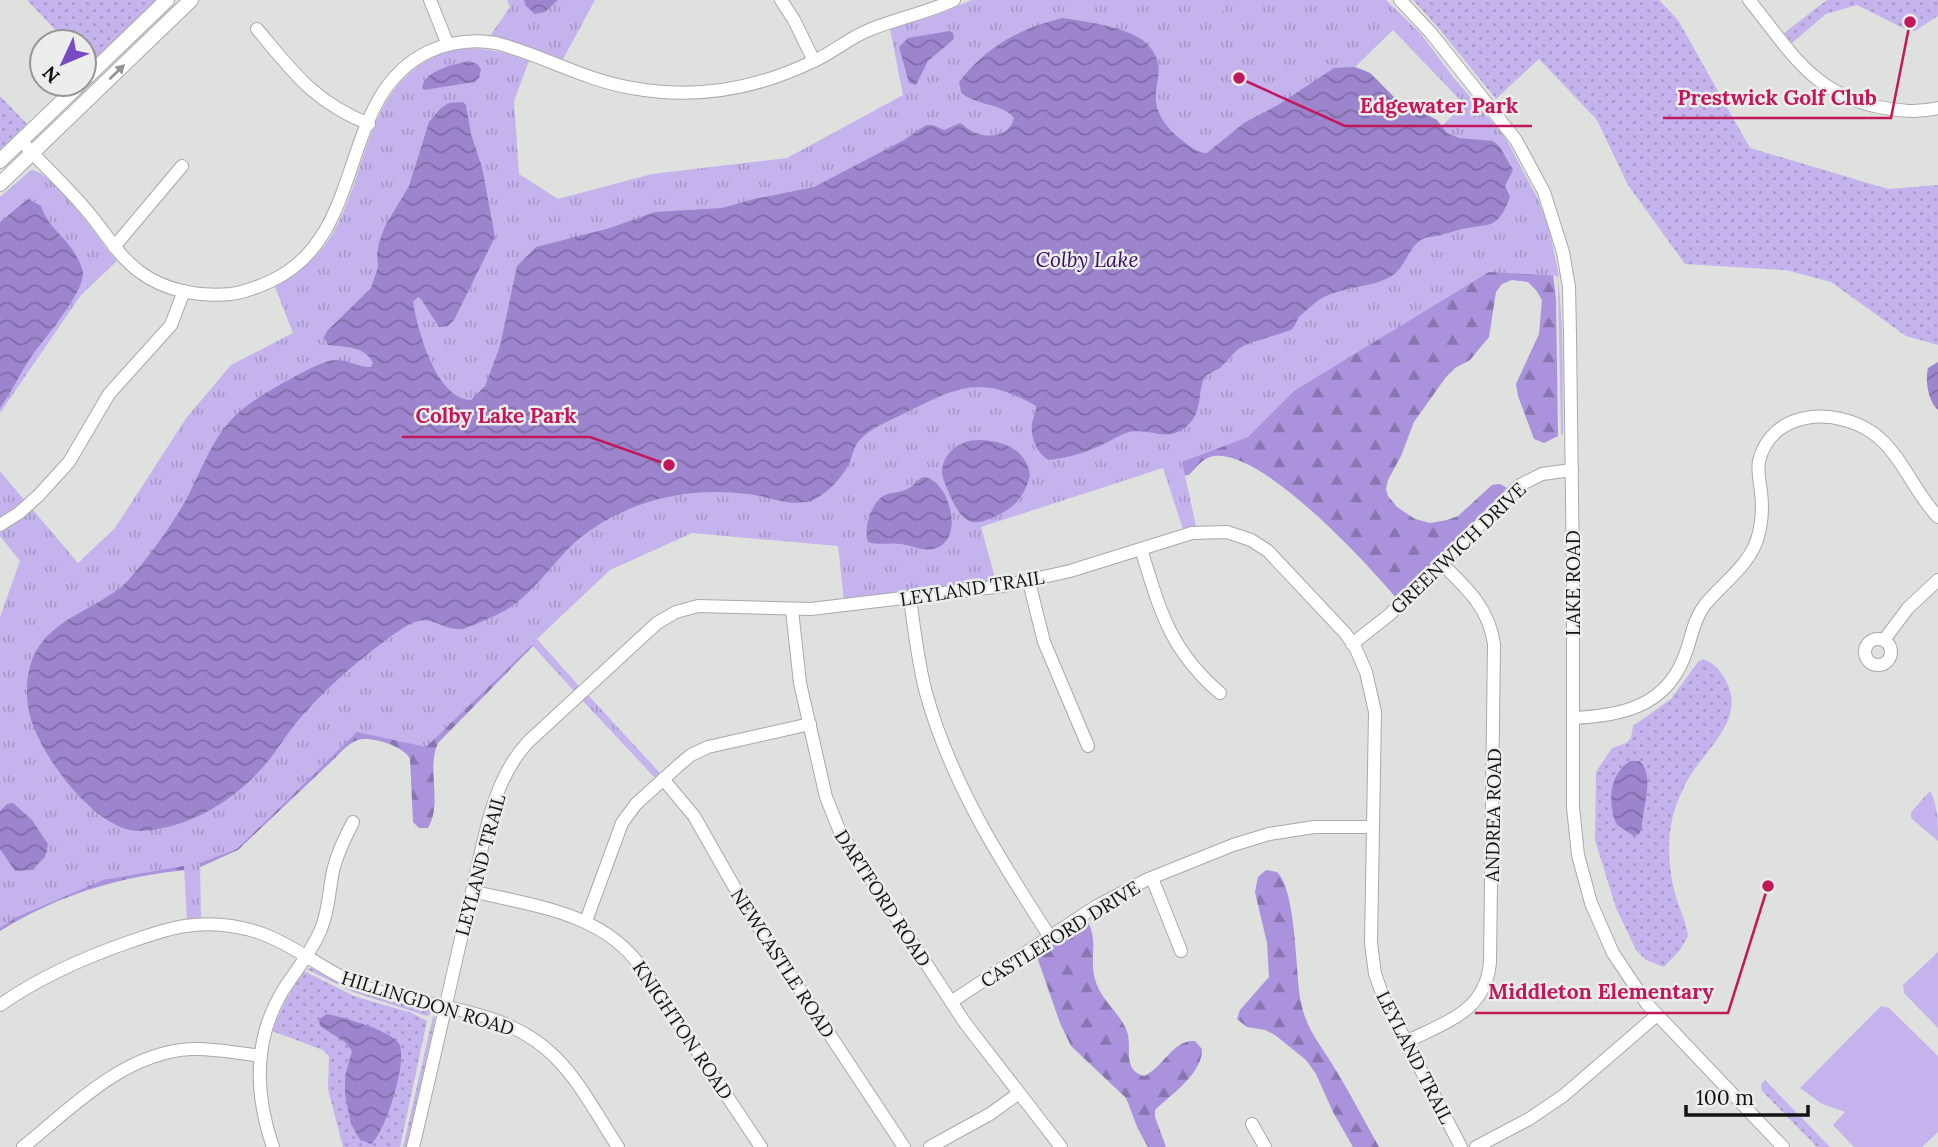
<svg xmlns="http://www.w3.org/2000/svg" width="1938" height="1147" viewBox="0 0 1938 1147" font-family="Lora,serif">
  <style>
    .grass { fill: url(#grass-dots) }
    .forest { fill: url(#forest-firs) }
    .park { fill: url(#park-tufts); fill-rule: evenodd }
    .pitch { fill: #c4b3ed }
    .water { fill: url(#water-waves) }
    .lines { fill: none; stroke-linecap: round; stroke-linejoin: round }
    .minor-casing { stroke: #a9aaa8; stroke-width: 14 }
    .major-casing { stroke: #a9aaa8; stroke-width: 16 }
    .minor { stroke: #fff; stroke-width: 12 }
    .major { stroke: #fff; stroke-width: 14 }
    .oneway { fill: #949594 }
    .labels { text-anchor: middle; stroke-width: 5; stroke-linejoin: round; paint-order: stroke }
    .street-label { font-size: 19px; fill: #121312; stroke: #eceeeb }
    .water-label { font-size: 21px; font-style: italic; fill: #370d65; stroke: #eceeeb }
    .leader { fill: none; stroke: #c2185b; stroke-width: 2.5 }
    .callout-dot { fill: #c2185b; stroke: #eceeeb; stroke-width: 2.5 }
    .callout-label { font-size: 21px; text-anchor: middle; font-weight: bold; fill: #c2185b; stroke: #eceeeb; stroke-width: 5; stroke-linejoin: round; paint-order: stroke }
  </style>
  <defs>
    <pattern id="grass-dots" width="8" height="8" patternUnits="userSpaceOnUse" patternTransform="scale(1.75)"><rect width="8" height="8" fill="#c4b3ed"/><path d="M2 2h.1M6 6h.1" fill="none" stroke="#a799ca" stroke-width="1.8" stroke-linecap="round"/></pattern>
    <pattern id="forest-firs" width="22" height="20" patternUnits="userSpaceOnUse" patternTransform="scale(1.75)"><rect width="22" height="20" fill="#aa92dc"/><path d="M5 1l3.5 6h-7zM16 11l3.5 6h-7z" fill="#8976b1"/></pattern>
    <pattern id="park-tufts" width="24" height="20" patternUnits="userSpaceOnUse" patternTransform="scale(1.75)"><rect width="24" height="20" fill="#c4b3ed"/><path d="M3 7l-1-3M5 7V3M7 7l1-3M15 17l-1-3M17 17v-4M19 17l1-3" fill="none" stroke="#a799ca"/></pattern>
    <pattern id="water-waves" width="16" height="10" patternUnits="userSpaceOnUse" patternTransform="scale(1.75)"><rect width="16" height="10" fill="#9d85ce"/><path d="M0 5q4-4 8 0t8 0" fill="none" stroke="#7f6ca6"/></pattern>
  </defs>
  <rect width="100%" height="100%" fill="#dfe1de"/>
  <g class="grass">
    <polygon points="27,0 156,0 89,65 84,60 84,42 67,42"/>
    <polygon points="1413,0 1659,0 1678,20 1750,148 1888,189 1938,185 1938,345 1906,336 1831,282 1786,270 1685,264 1628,185 1597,120 1539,59 1496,99 1437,26"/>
    <polygon points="1827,0 1938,0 1938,16 1915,31 1903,28 1857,5 1826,14 1792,43 1784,33"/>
    <polygon points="0,96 27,124 0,150"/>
    <path d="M1542,210C1567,282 1562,358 1563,433L1561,435L1558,283Z"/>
    <path d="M1703,659C1714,663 1721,671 1726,681C1748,721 1700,753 1685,785C1680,795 1674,809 1672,820C1667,842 1669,868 1674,890C1678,906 1686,920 1688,936L1680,950L1664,967L1646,960L1636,950L1616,908L1595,840L1596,772L1612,748L1626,743L1631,738L1633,726L1671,699L1698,662Z"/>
    <polygon points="311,968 361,993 430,1010 430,1014 427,1016 353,992 306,969"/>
    <polygon points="304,971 354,996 412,1013 427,1021 400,1147 343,1147 328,1089 329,1056 323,1050 272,1031 285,1001"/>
    <polygon points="434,1012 435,1020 407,1147 403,1147"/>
    <polygon points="1765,1080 1830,1147 1817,1147 1762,1091 1761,1084"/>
  </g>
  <g class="forest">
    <path d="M1550,251L1556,299L1558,436L1544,443L1534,439L1518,396L1516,384L1539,334L1542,300L1536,290L1528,282L1512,280L1502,284L1496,292L1489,337L1470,360L1455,368L1446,377L1414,422L1401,456L1388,480L1386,489L1388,496L1397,507L1415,519L1430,523L1447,520L1458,516L1492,485L1500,484L1507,488L1397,599C1367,563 1262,449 1214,456C1202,458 1197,467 1189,475L1181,476L1176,462L1340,314Z"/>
    <path d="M525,635L535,644L438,743C426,769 443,803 428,828H419L413,822L410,759C404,746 371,736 358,740C349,743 342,751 335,758L238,850L196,869L219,826L300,761Z"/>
    <path d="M184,858L188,870C120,876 58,895 0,931V900Z"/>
    <path d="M1266,870L1277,872C1297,892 1295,972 1301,1002C1306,1030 1323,1048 1337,1072C1352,1097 1365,1122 1379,1147H1353L1333,1112L1316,1074L1306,1060L1275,1035L1265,1030L1247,1027L1237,1019L1240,1010L1269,977L1267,943L1255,892L1258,877Z"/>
    <path d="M1087,920C1099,942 1089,957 1095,979C1100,999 1118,1011 1126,1029C1134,1045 1120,1069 1144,1076C1163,1068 1173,1039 1195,1041L1202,1049C1203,1073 1171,1095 1155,1110V1117L1166,1147H1148L1138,1129L1126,1098L1071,1046L1060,1023L1036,954Z"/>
  </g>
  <g class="park">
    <polygon points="507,0 595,0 562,61 511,41 490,36 510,7"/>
    <path d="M972,0H1386L1421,34L1453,77L1505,137L1538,199L1550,232L1559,276L1489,272L1294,391L1248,437L1182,462L1196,526L1183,529L1163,468L981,527L996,581L844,600L838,546L692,533L610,570L537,639L579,686L574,691L532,645L426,747L357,732L237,849L200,863L201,919L187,920L184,866L103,880L17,917L0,928V617L20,561L0,536V533L33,510L78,563L115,528L187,417L231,365L293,333L275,287C299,273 319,257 333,233C367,176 365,93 431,58C463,41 497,49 529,61L514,101L519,174L558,199L652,174L787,158L903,95L890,29L936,15ZM1393,30L1464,104L1442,126C1429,112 1409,109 1394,97C1380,85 1374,71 1355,67Z"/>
    <path d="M31,170C55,172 100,242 117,261L81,295L0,413V197Z"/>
    <polygon points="0,471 25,501 0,518"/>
    <polygon points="588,695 660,773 655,778 582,700"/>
    <path d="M1930,791C1938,804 1938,824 1938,841L1911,818V812Z"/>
  </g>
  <g class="pitch">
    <polygon points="1213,0 1228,0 1220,16 1208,10"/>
    <polygon points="1938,952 1938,1028 1904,993 1903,985"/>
    <polygon points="1881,1006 1889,1008 1938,1056 1938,1132 1922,1147 1854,1147 1833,1125 1845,1112 1822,1104 1800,1088"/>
  </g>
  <g class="water">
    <polygon points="524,0 558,0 545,12 535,14 526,6"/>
    <path d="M1063,18C1087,22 1133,27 1149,46C1167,67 1154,81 1156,102C1158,118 1171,132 1183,141C1191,147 1197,153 1207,153L1244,123L1278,105L1334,68L1354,67L1370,73L1395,98L1437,120L1447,133L1459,138L1493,141L1500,147L1513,170L1505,186L1510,197C1497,230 1492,223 1462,229C1455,231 1448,233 1441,235C1435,237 1426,236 1421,240C1407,249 1406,268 1390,277C1368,289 1340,286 1319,300C1317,301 1301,315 1299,317C1296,322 1295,326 1291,330L1247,344L1237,350L1220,368L1205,376C1197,393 1203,412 1187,426C1166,444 1151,427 1129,432C1118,435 1106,444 1095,448C1079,455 1064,458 1048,460C1037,453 1030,437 1032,424C1033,417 1036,414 1036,406C978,373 957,388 903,414C887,422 870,428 858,442C853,449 852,458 848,466C842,477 828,492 817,498C794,510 770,496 748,494C722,491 693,491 668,497C632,504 592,524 567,550C547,571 528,599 502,612C497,615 466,629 462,629C437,631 433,609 403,628C366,653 331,683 302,716C288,731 278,750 264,766C233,801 190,828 142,831C97,834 40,755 30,716C25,698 26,672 34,655C50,623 83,613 110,595C120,589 129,580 136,571C155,549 173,523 187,498C202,469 213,436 237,414C250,402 266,393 281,384C296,376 313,366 329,361C345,357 357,368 371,367L373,363C365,346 345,347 328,345L324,337L327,331L371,288L378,267L377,254L379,243L385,226L409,186L429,122L441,108L449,103L463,102L466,105L471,134L482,167L495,237L454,320L448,326L439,327L421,299L418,297L413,302C418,331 436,399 471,400L485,386L500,346L517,266L536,247L610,228L655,212L722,208L754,199L814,187L904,140L926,125H933L944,130L960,123C965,126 970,131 976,133C992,139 1011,135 1014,117C998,102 976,106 961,92L959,82C986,47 1020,28 1063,18Z"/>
    <polygon points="950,31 953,33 954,39 928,61 916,85 909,83 899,47 908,38"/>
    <path d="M469,61L477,64L481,69L479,78L474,82L424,90L422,88C426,69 453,65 469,61Z"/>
    <path d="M28,199L41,206C47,227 69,239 78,259C80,262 83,270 83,274C83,294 43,340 31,357C20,373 12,392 0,408V222Z"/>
    <path d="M1938,362V410C1928,401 1925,381 1928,368Z"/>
    <path d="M978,440C1001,440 1026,448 1030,475C1027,490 1017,506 1002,513C994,517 981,524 972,522C961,519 956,507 951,498C948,490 943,481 942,473C942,453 960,440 978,440Z"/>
    <path d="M923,477C949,478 967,542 933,549C922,551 912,546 901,544C890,542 879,546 868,542C863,529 871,504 883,496C890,492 898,493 905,490C912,488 917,480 923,477Z"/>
    <path d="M1630,761H1639C1656,775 1642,807 1642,828L1639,834L1634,836L1617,825C1607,804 1609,774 1630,761Z"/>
    <polygon points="13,803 32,820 48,844 45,857 32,870 15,871 0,849 0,811 7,804"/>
    <path d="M327,1014C343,1017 388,1030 398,1042C410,1056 385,1134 371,1144L360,1140L351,1124L345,1095V1076L352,1051L345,1042L320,1026L319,1019Z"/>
  </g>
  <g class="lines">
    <g class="minor-casing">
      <g id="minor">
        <polyline points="430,0 448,45"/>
        <polyline points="781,0 794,20 814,61"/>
        <polyline points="1400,0 1431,33 1516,140 1544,192 1563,252 1569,287 1570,336 1573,575 1573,807 1578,855 1591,903 1613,953 1647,1004 1783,1147"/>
        <path d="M1749,0C1790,50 1811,93 1879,107C1900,111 1917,113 1938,108"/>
        <path d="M257,29C293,72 314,102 369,124"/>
        <path d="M26,146C46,168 69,189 88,212C105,232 118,256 140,272C165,291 200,297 231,294C245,292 258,287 271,281C369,236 336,96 428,52C450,42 472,39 496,43C542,55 584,80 632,88C697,100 760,88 818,59C836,50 851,37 869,30C897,18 927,13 954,0"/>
        <polyline points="114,247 182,166"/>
        <polyline points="0,525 19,513 39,495 69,462 109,394 171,325 184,291"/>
        <path d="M1141,549C1160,610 1169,649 1220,693"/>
        <polyline points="1029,582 1044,642 1088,746"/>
        <path d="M910,598C914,630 918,662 926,693C951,783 1000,860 1050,937"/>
        <polyline points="792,610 800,683 826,797 840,832 965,1023 1061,1147"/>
        <circle cx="1878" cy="652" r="13"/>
        <polyline points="1884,640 1908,608 1938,580"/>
        <polyline points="1352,644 1389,615 1520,485 1542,474 1572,470"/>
        <path d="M1573,718C1618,716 1663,708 1683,660C1691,643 1692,622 1704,606C1722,583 1747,568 1757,540C1762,524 1763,508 1761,492C1760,482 1757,471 1759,461C1772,409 1836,407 1873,433C1901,453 1914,492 1938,517"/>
        <polyline points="663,779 694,816 748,911 904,1147"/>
        <polyline points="1152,878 1181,951"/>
        <path d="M472,891C533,906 602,912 641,967L761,1147"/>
        <polyline points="586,921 622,823 636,804 679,765 691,755 708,747 810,724"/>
        <polyline points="951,1002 1095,907 1146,880 1233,845 1269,834 1314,827 1373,827"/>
        <path d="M0,1005C40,977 83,958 129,942C147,936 165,929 185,926C211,922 238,925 263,934C300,948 329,975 367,988C429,1008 505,1007 554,1056C580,1081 598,1117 618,1147"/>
        <path d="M1406,1042C1445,1022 1486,1012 1490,962L1494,644C1489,608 1466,587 1441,563"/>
        <polyline points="1252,1124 1265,1147"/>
        <path d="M23,1147C73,1107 123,1053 191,1049C214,1048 238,1053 261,1056"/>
        <path d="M273,1147C255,1095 253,1041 282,992C295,971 312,952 321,929C329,910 329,890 333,871C337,853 345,838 353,822"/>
        <path d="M413,1147C433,1064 451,980 471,896C484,844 490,783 528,742L657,623L676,612L698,606L811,609L1003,586L1070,571L1192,533L1227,532L1251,540L1268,551L1345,633L1355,647L1366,672L1375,712L1371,943L1375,974L1384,999L1461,1147"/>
        <polyline points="930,1147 990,1114 1019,1093"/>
        <polyline points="1476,1147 1529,1119 1563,1096 1657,1015"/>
      </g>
    </g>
    <g class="major-casing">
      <g id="major">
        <polyline points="84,80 167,0"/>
        <polyline points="0,161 80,84"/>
        <polyline points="0,184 191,0"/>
      </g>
    </g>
    <use href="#minor" class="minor"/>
    <use href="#major" class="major"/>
  </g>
  <defs><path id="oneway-solid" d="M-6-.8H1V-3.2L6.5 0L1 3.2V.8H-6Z" transform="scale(1.75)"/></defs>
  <use class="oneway" href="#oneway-solid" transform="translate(117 72) rotate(-44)"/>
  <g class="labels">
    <g class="street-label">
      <text transform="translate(1458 548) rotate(-44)" y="7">GREENWICH DRIVE</text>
      <text transform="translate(1573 583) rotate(-90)" y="7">LAKE ROAD</text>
      <text transform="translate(972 588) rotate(-9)" y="7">LEYLAND TRAIL</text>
      <text transform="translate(1493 815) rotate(-89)" y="7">ANDREA ROAD</text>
      <text transform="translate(480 865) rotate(-75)" y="7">LEYLAND TRAIL</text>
      <text transform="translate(883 898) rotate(57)" y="7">DARTFORD ROAD</text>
      <text transform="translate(1060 934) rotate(-32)" y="7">CASTLEFORD DRIVE</text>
      <text transform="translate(783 963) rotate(57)" y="7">NEWCASTLE ROAD</text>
      <text transform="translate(428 1003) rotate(17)" y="7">HILLINGDON ROAD</text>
      <text transform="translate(683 1030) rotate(56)" y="7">KNIGHTON ROAD</text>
      <text transform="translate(1415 1057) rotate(63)" y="7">LEYLAND TRAIL</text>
    </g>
    <g class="water-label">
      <text x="1087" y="267">Colby Lake</text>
    </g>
  </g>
  <path class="leader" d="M1910 22L1891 118H1663M1239 78L1345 126H1532M669 465L590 437H402M1768 886L1728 1013H1475"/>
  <g class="callout-dot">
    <circle cx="1910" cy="22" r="7"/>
    <circle cx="1239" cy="78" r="7"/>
    <circle cx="669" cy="465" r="7"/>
    <circle cx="1768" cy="886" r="7"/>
  </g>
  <g class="callout-label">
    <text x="1777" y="105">Prestwick Golf Club</text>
    <text x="1439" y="113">Edgewater Park</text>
    <text x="496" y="423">Colby Lake Park</text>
    <text x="1601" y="999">Middleton Elementary</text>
  </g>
  <g transform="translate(63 63) rotate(226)"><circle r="33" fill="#eceeeb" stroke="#959694" stroke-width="2"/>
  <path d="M0-5L12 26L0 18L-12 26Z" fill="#7a4ac2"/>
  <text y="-10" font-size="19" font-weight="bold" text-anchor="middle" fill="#121312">N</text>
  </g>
  <path d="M1686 1105v10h122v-10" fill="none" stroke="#121312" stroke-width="3.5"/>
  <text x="1696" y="1105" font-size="21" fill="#121312" stroke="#eceeeb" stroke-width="5" paint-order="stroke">100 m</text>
</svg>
